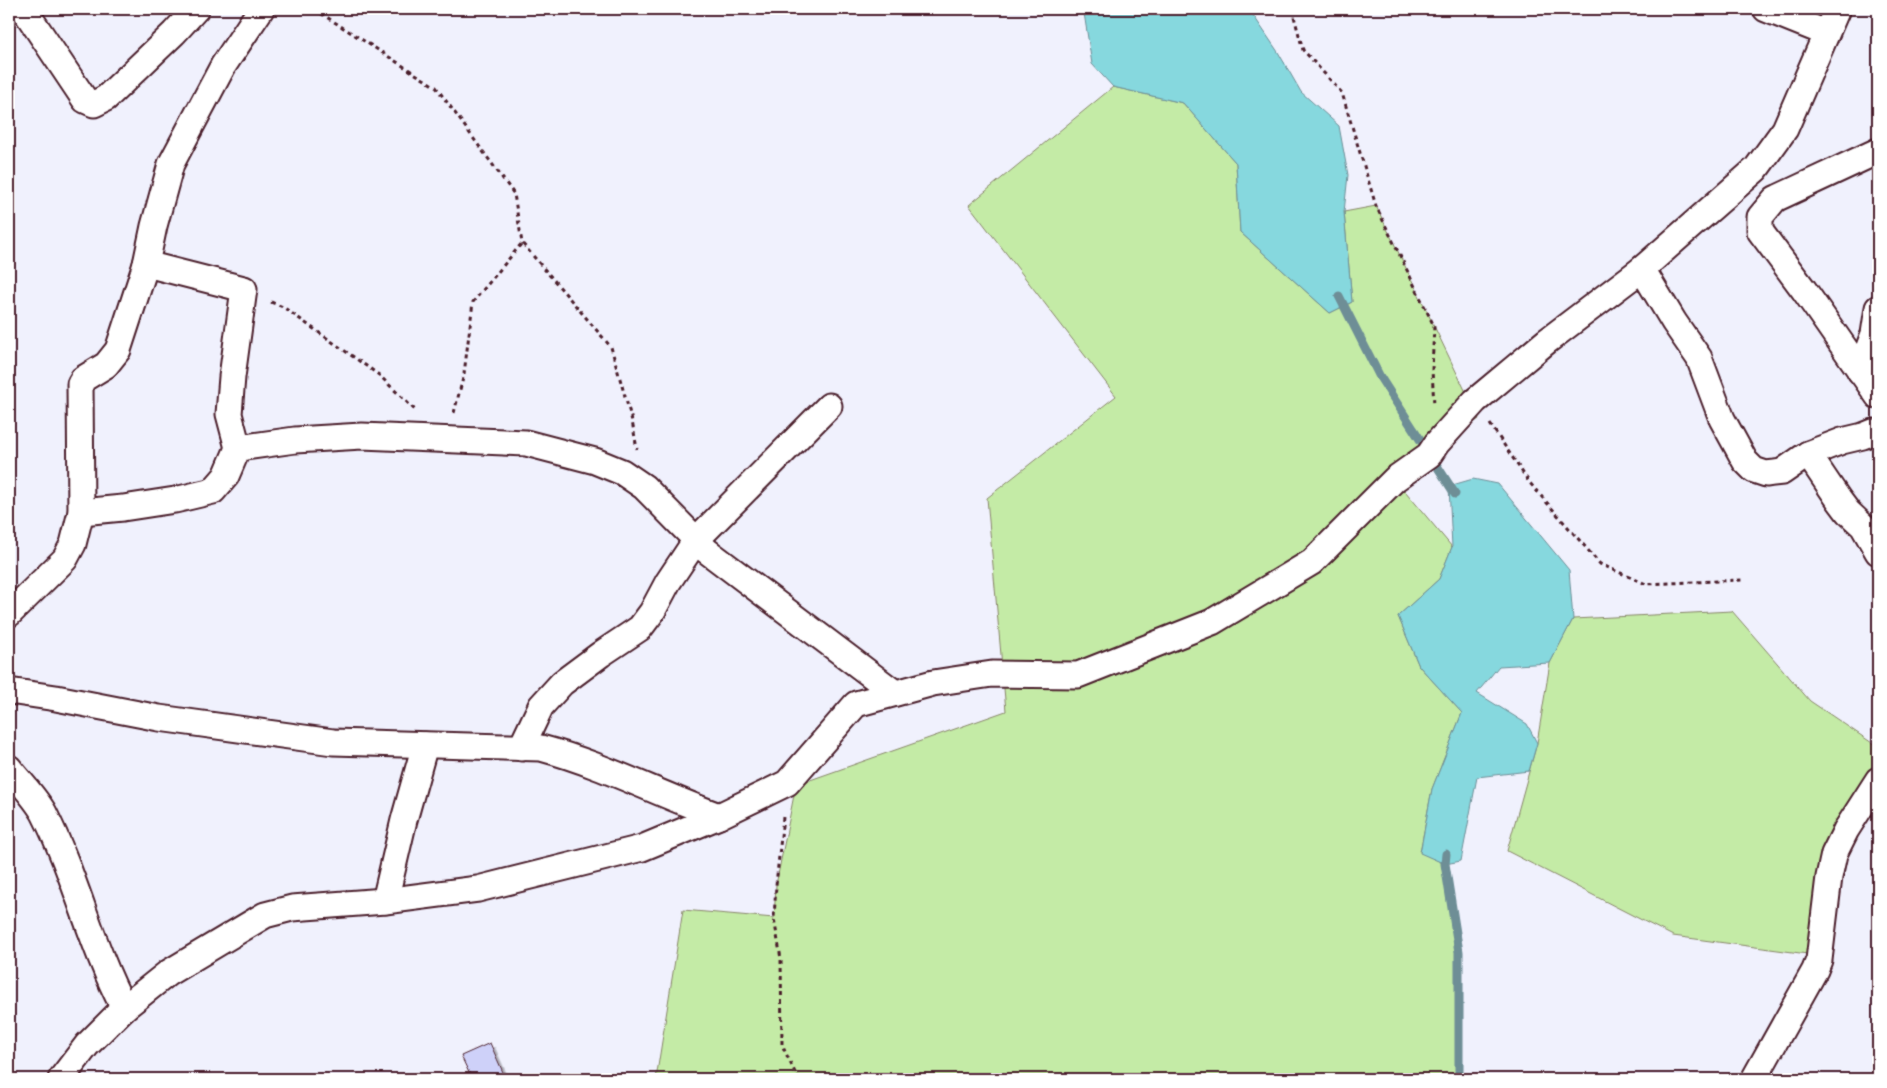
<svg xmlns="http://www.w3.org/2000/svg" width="1887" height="1088" viewBox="0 0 1887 1088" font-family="Caveat,sans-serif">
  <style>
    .green { fill: #c4eba6; stroke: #878568 }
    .water { fill: #86d8de; stroke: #6e8e96 }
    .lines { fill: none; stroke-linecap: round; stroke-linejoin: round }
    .stream { stroke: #6e8e96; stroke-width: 9 }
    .building { fill: #ced1f9; stroke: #4a1f2b; filter: url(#shadow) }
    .minor-casing { stroke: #4a1f2b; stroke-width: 29 }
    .path { stroke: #4a1f2b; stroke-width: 3; stroke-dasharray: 4 4; stroke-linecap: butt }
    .minor { stroke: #fff; stroke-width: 25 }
  </style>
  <defs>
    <filter id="shadow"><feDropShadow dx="4.5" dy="4.5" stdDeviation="0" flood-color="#0004"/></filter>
  </defs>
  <rect width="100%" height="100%" fill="#f0f1fd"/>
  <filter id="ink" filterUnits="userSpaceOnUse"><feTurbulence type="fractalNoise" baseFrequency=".02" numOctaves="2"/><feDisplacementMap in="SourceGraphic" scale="10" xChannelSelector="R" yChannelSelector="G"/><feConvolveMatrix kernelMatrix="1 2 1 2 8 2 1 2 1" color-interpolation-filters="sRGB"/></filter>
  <g filter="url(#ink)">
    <g class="green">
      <polygon points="1113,87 1183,103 1236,163 1240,232 1330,313 1352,302 1344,212 1376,206 1479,419 1395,479 1452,547 1439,579 1398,616 1419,666 1462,713 1432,789 1420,852 1445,864 1459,952 1459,1079 656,1079 683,910 774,918 776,885 796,785 1006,711 987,498 1116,396 969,205"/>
      <polygon points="1732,611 1810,701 1878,747 1878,766 1842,830 1815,955 1673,936 1507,851 1537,743 1550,663 1573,619"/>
    </g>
    <g class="water">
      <polygon points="1082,9 1249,9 1278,52 1301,92 1339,126 1348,175 1344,212 1352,302 1330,313 1240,232 1236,163 1183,103 1113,87 1092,64 1084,13"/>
      <polygon points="1473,479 1498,484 1569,570 1573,619 1550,663 1499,666 1477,693 1527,724 1537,743 1529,771 1477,777 1461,861 1445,864 1420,853 1432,789 1462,713 1419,666 1398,616 1439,579 1452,547 1449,486"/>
    </g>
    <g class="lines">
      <g class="stream">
        <polyline points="1339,296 1380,377 1455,494"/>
        <polyline points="1446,854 1445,864 1459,952 1459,1079"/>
      </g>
    </g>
    <polygon class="building" points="490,1043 506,1079 472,1079 461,1056"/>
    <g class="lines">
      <g class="minor-casing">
        <g id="minor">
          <polyline points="24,9 85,100 94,104 106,98 174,33 196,9"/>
          <polyline points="1766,9 1826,33"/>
          <polyline points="1878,151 1775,199 1760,217 1760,231 1804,290 1878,396"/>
          <polyline points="146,264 244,289 232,377 229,414 238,448"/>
          <polyline points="1642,269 1674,322 1699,358 1722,419 1745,461 1754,470 1766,474 1782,472 1808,454 1839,500 1848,512 1863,526 1878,552"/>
          <polyline points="1860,371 1874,334 1878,308"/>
          <polyline points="1808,454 1842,441 1863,436 1873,432 1878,433"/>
          <polyline points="81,512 123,508 175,500 213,491 226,476 238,448 295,440 362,436 526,443 595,461 622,472 644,487 707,551 895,693"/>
          <polyline points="9,614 65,559 73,544 81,512 80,384 83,379 106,365 118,350 146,264 154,226 171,164 223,66 261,9"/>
          <path d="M9,691L56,698L159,718L333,742L541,748C604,765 658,794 719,816"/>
          <polyline points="521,748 541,706 562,683 601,654 640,628 652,612 668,582 696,540 829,406"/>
          <path d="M9,768C20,782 35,797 44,813C76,876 91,946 124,1008"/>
          <polyline points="385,901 404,820 425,745"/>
          <polyline points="61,1079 87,1045 124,1008 168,973 265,915 292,908 385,901 478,889 642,848 719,816 787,783 856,704 933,683 992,674 1078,675 1212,622 1312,562 1395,479 1429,455 1437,443 1475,401 1547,341 1642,269 1756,169 1785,129 1837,9"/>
          <polyline points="1754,1079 1815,970 1819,960 1829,877 1834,854 1846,830 1878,780"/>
        </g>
      </g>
      <g class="path">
        <polyline points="314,9 436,87 514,194 522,243 611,347 632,421 637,449"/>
        <polyline points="1292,9 1303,50 1342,93 1376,206 1434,326 1432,370 1434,406"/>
        <polyline points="271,302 283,307 379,375 415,410"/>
        <polyline points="454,413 464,374 473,302 522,243"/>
        <polyline points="1490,424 1529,482 1600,564 1646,584 1742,580"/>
        <polyline points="783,817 776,885 774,918 781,959 782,1045 798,1079"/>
      </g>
      <use href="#minor" class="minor"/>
    </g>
  </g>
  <rect width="1887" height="1088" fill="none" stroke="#fff" stroke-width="30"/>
  <rect x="15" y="15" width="1857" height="1058" fill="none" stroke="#4a1f2b" stroke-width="2" filter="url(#ink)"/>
</svg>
